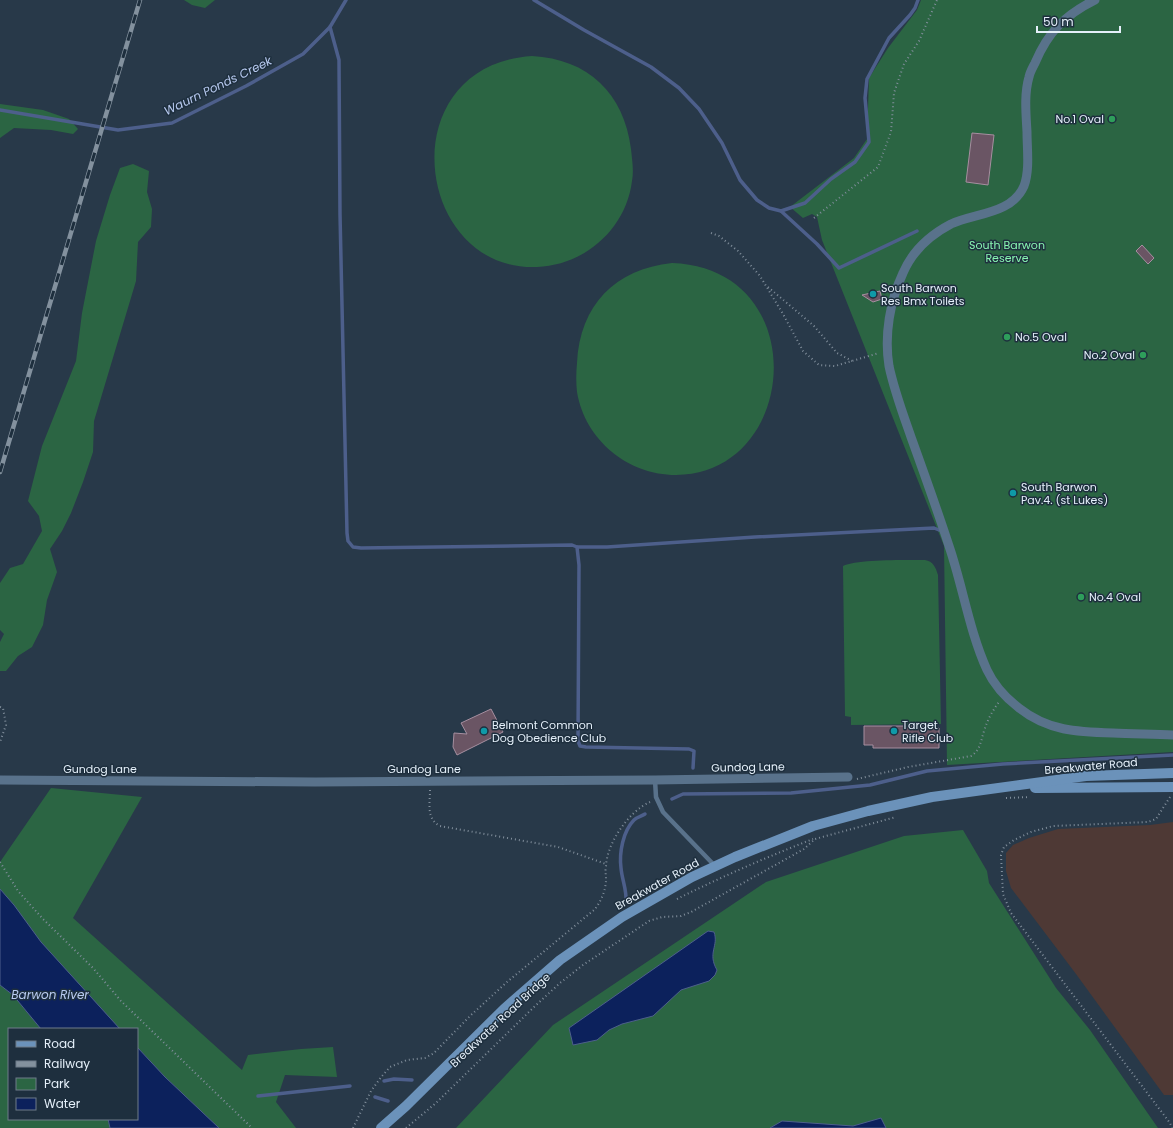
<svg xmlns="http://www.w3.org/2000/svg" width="1173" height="1128" viewBox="0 0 1173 1128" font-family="Poppins,sans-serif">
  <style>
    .industrial { fill: #4e3935 }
    .green { fill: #2b6543 }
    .water { fill: #0c215c; stroke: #4d5f8b }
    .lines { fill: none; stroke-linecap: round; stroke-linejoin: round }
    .stream { stroke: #4d5f8b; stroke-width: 3.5 }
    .building { fill: #6a5564; stroke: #a68fa0 }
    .path { stroke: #808e9b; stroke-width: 2; stroke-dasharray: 1 3; stroke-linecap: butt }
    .service { stroke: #59728b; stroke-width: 4.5 }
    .minor { stroke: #59728b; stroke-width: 9 }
    .secondary { stroke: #6b92ba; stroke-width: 10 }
    .rail-casing { stroke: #83919e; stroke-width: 4.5 }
    .rail { stroke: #1e2f3e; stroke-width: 3; stroke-dasharray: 9; stroke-linecap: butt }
    .leisure-dot { fill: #2e9e5b; stroke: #1e2f3e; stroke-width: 1.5 }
    .culture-dot { fill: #0f9aa8; stroke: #1e2f3e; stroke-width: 1.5 }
    .labels { text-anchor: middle; stroke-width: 3; stroke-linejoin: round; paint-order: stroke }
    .poi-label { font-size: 11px; fill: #e5f0fa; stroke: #1e2f3e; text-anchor: start }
    .park-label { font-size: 11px; fill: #88f6b1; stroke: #1e2f3e }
    .street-label { font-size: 11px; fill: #e5f0fa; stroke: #1e2f3e }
    .water-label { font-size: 12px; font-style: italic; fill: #b8caf0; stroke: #1e2f3e }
  </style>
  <rect width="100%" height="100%" fill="#283949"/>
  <polygon class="industrial" points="1173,822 1173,1095 1164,1095 1076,974 1011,888 1006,871 1006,853 1013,845 1029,838 1058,829 1150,825"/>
  <g class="green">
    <polygon points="184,0 215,0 205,8 192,5"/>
    <polygon points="921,0 1173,0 1173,752 947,765 944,546 822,240 817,217 812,214 803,218 790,207 854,158 867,139 869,78 888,48 917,10"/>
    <path d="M532,56C588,59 624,93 631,149C632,160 634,170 632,181C626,229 585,265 537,267C414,272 389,66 532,56Z"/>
    <polygon points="0,104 43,110 69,119 78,129 73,134 51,130 14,128 0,138"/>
    <polygon points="133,164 149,171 147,192 152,209 151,227 138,242 136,281 94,421 93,452 83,482 71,513 62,531 50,549 57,572 47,600 43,625 32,647 18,656 6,671 0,671 0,642 4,634 0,630 0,583 10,568 23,564 42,531 39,516 28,501 42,446 76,361 82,313 96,241 110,195 120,168"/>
    <path d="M672,263C814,268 800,474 676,475C628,475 585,440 577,392C576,383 576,373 577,363C580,305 615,269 672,263Z"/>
    <path d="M925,560C933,561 936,568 938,575L941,724L851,725V717L845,716L843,566C857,559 907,560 925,560Z"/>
    <path d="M51,788L142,797L73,918L242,1070L248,1055L301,1049L333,1047L337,1077L285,1075L276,1102L296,1128H219L165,1077L137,1047V1029H120C93,1001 66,973 41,942C27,925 15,906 0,889V862Z"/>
    <polygon points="963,830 987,871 989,883 1056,988 1090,1030 1158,1128 456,1128 553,1025 766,882 904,836"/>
    <polygon points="0,985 13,995 41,1029 9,1029 9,1119 108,1119 110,1128 0,1128"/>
  </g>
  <g class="water">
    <polygon points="0,889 14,905 41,942 120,1029 41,1029 13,995 0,985"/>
    <path d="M708,931L714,932C719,946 707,953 717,970L715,975L709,981L681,990L653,1016L622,1024L609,1030L597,1040L573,1045L569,1028Z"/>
    <polygon points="137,1047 165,1077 219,1128 110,1128 108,1119 137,1119"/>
    <polygon points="881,1118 886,1128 770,1128 782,1121 853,1126"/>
  </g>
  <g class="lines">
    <g class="stream">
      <polyline points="534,0 584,30 651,67 679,88 699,109 722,143 740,180 757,200 769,208 781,211 805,203 831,179 855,162 869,142 865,98 867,79 889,38 910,15 915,8 918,0"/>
      <polyline points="330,27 339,60 340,214 347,533 348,541 353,547 361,548 572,545 577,547 579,565 578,741 580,746 586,747 689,749 694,751 693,768"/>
      <polyline points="0,110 118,130 172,123 246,86 303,54 330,27 346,0"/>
      <polyline points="781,211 817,244 839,268 917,231"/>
      <polyline points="577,547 607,547 755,537 934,528 939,530"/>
      <polyline points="672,799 683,794 791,793 870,785 927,771 1003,764 1173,755"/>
      <path d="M626,902C627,890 622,880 621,868C619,853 623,831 634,820C637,817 642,816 645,814"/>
      <polyline points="384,1081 394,1079 412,1080"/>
      <polyline points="258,1096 350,1086"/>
      <polyline points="375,1097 388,1101"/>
    </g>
  </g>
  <g class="building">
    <polygon points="972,133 994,135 988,185 966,182"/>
    <polygon points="1142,245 1154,258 1148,264 1136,251"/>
    <polygon points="880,291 882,299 873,302 862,295"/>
    <polygon points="491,709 503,732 457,755 453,747 454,733 467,734 461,723"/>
    <polygon points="864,726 933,726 933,728 939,728 939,748 873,748 873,745 864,745"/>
  </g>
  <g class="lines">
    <g class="path">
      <polyline points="814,218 878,167 891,132 894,93 904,64 919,41 937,0"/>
      <polyline points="711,233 719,236 738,251 760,276 783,314 803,351 819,365 835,366 879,353"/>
      <polyline points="768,287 814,326 837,353 852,361"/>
      <polyline points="0,707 3,708 6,725 0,742"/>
      <path d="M857,779L908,767L971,756C981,750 981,739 985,728C988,719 993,710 999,702"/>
      <path d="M430,790C430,803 426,819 440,826L558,847L606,864"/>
      <polyline points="1170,797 1156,819 1148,822 1053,826 1031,832 1014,840 1004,847 1001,855 1003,894 1011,913 1170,1123 1172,1128"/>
      <polyline points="1006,798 1030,797"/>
      <polyline points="0,862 18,891 43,919 93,968 121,1001 252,1128"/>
      <path d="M677,899C721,877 767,857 813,839"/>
      <path d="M353,1128L371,1091L382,1076L390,1067L407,1060L425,1058L434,1053L470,1016L507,982L594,910C601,902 606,890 606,879C606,875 605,871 606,866C607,843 629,811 650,802"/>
      <polyline points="406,1128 436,1103 534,1007 560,983 583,965 649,921 662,917 681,916 691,912 804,849 815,839 896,817"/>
    </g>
    <polyline class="service" points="655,780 656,797 663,812 715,866"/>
    <g class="minor">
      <path d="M1095,0C1065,15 1048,32 1035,63C1033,67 1030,72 1029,77C1024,94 1026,114 1027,132C1027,149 1030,170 1024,186C1012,214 975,213 951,224C930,235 912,252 903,273C890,301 884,335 889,366C894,390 903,414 911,437C924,473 937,509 949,546C963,587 969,630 987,670C994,685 1006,698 1019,708C1048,731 1077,732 1113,733C1133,734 1153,734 1173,735"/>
      <polyline points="0,780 315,782 655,780 848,777"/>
    </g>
    <g class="secondary">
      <polyline points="1035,788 1173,787"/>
      <polyline points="381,1128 406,1106 504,1009 560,960 622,917 692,877 735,857 813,826 868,811 932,797 1086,776 1173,773"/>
    </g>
    <g class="rail-casing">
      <polyline id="rail" points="0,472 140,0"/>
    </g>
    <use href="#rail" class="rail"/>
  </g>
  <g class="leisure-dot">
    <circle cx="1112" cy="119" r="4"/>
    <circle cx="1007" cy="337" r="4"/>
    <circle cx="1143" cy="355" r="4"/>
    <circle cx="1081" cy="597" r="4"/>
  </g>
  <g class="culture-dot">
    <circle cx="873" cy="294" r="4"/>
    <circle cx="1013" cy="493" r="4"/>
    <circle cx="484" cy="731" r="4"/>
    <circle cx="894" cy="731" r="4"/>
  </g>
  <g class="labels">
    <g class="poi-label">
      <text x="1104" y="123" text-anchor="end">No.1 Oval</text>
      <text x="881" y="292">South Barwon<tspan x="881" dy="13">Res Bmx Toilets</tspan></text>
      <text x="1015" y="341">No.5 Oval</text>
      <text x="1135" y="359" text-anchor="end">No.2 Oval</text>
      <text x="1021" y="491">South Barwon<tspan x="1021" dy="13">Pav.4. (st Lukes)</tspan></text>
      <text x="1089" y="601">No.4 Oval</text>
      <text x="492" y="729">Belmont Common<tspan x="492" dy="13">Dog Obedience Club</tspan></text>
      <text x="902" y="729">Target<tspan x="902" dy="13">Rifle Club</tspan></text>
    </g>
    <g class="park-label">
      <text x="1007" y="249">South Barwon<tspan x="1007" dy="13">Reserve</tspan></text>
    </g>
    <g class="street-label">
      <text transform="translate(1091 766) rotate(-5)" y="4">Breakwater Road</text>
      <text transform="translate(748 767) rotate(-1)" y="4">Gundog Lane</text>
      <text x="100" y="773">Gundog Lane</text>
      <text x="424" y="773">Gundog Lane</text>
      <text transform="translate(657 884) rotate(-29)" y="4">Breakwater Road</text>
      <text transform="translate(500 1020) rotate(-43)" y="4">Breakwater Road Bridge</text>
    </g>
    <g class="water-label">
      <text transform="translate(218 86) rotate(-26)" y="4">Waurn Ponds Creek</text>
      <text x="50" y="999">Barwon River</text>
    </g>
  </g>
  <rect x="8" y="1028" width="130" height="92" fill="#1e2f3e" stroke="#6e7c89"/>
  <rect x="16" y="1041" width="20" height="6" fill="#6b92ba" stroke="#6e7c89"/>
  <text x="44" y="1048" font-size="12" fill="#e5f0fa">Road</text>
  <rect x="16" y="1061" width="20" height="6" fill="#83919e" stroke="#6e7c89"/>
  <text x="44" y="1068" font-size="12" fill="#e5f0fa">Railway</text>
  <rect x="16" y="1078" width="20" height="12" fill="#2b6543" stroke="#6e7c89"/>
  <text x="44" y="1088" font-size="12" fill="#e5f0fa">Park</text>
  <rect x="16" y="1098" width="20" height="12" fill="#0c215c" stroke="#6e7c89"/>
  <text x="44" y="1108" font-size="12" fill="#e5f0fa">Water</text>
  <path d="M1037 26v6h83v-6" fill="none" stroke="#e5f0fa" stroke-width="2"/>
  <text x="1043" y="26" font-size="12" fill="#e5f0fa" stroke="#1e2f3e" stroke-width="3" paint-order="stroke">50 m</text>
</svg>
